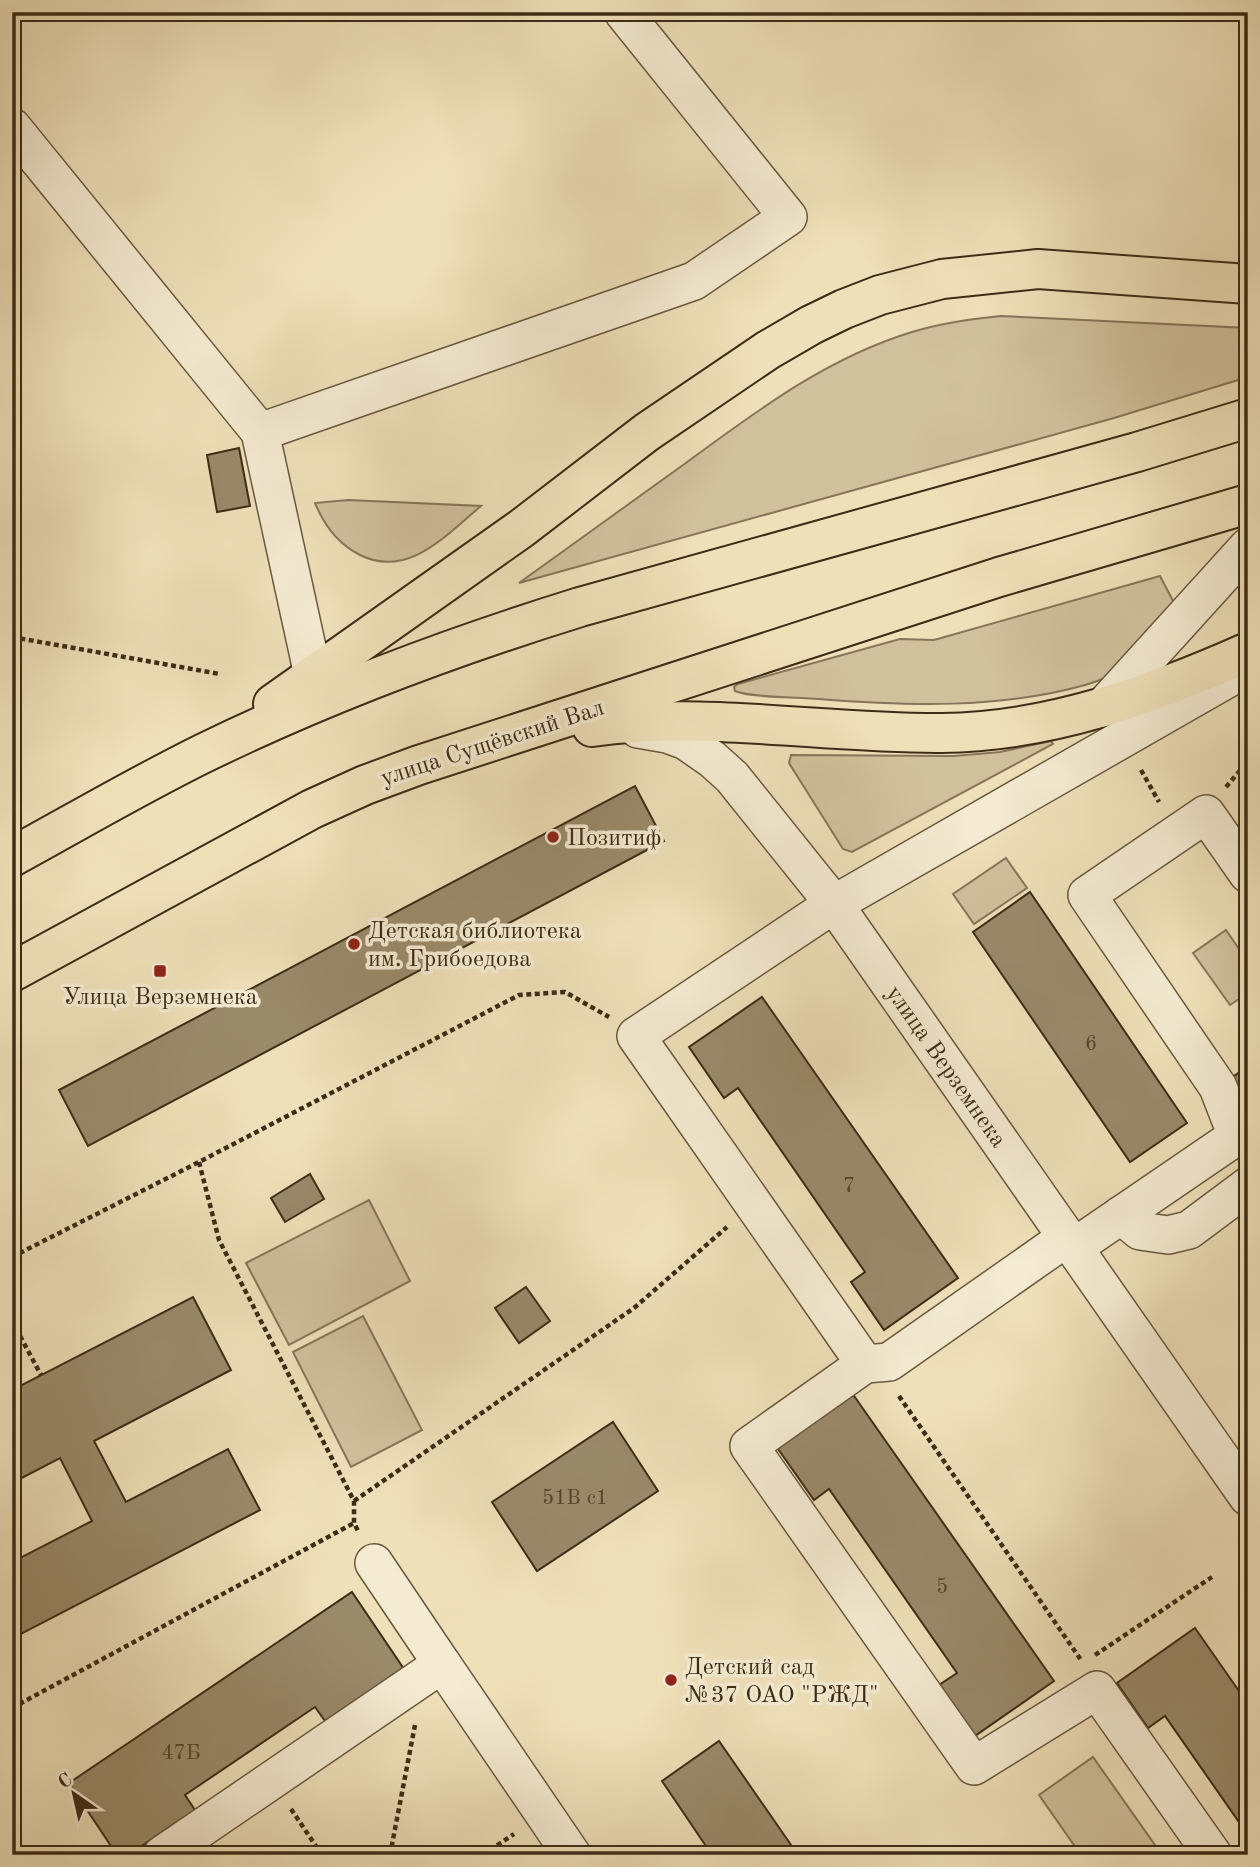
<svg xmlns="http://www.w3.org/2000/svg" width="1260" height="1867" viewBox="0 0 1260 1867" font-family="'Old Standard TT',serif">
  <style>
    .green { fill: #d0c19d; stroke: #867659; stroke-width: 2 }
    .building { fill: #998a6a; stroke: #3c2c15; stroke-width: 2 }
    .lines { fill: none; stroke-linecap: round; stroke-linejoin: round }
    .minor-casing { stroke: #68593e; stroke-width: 40 }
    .major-casing { stroke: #3c2c15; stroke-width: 42 }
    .path { stroke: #3c2c15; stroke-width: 4.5; stroke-dasharray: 5 3.5; stroke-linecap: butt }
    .minor { stroke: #f4ebd2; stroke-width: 37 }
    .major { stroke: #eee0b9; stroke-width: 38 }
    .poi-dot { fill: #8f2418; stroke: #f4ebd2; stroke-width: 2.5 }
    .labels { text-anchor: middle; stroke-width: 7; stroke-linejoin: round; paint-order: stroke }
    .number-label { font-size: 21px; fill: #53442a }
    .street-label { font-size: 24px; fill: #3c2c15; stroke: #f4ebd2 }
    .poi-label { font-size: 24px; fill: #3c2c15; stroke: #f4ebd2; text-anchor: start }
  </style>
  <rect width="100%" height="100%" fill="#eee0b9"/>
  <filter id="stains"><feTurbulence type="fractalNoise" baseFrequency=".00286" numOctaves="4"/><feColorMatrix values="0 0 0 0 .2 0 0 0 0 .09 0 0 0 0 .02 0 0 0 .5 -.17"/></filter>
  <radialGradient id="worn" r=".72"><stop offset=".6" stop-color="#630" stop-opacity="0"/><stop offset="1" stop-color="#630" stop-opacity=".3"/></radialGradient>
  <g class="green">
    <path d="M1001,316L1248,328V377L1114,418L519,583C574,544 628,504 683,465C754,413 826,358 912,332C941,323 971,319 1001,316Z"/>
    <path d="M348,500L481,506C446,535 408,579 360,555C338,544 324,525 315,503Z"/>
    <path d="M1160,576L1192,637C1157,654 1122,674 1085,685C1000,709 907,706 819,699C798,697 752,698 735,691L734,687L738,684L900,639L934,640Z"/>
    <polygon points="1051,741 1053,744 852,852 843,849 789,763 791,755 954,756 1000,752"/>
    <polygon points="1006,858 1027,888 974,924 953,894"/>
    <polygon points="1226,930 1248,962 1248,993 1230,1005 1193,953"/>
    <polygon points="369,1200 410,1281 289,1345 246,1263"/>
    <polygon points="363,1316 422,1430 351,1467 293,1352"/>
    <polygon points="1093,1757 1162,1855 1081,1855 1039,1795"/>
  </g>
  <g class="building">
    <polygon points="239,448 250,506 217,512 207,455"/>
    <polygon points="635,786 664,841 88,1146 59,1090"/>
    <polygon points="1030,892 1187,1123 1130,1162 973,932"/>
    <polygon points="762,997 958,1278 884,1330 851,1282 865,1272 738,1088 724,1098 689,1047"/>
    <polygon points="1248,1066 1248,1102 1230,1079"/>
    <polygon points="310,1174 324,1199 285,1222 271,1198"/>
    <polygon points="526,1287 550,1321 519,1343 495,1308"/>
    <polygon points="193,1297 231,1370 94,1441 126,1502 228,1449 260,1510 17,1636 12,1627 12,1562 92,1521 60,1458 12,1483 12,1390"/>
    <polygon points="852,1393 1054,1681 972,1738 936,1687 957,1673 829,1489 814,1500 776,1446"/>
    <polygon points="613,1422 658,1491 537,1571 492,1502"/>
    <polygon points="352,1592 404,1669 325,1721 315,1707 185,1795 195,1810 128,1855 117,1855 69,1783"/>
    <polygon points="1195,1628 1248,1704 1248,1835 1165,1716 1148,1728 1117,1683"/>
    <polygon points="719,1741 798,1855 712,1855 662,1781"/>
  </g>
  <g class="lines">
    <g class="minor-casing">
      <g id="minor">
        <polyline points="12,127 260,432 313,675"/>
        <polyline points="260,432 694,281 788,217 623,12"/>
        <polyline points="1102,708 1248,547"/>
        <polyline points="638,729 667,734 686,741 712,759 732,777 834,904 1248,1497"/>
        <polyline points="1121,1215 1140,1231 1168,1235 1189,1230 1248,1186"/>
        <polyline points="1073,1248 1237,1136 1218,1087 1087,895 1206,814 1248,874"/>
        <polyline points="865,1364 889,1362 1066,1238"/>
        <polyline points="374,1563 442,1664"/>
        <polyline points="162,1855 442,1664 572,1855"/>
        <polyline points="1213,1855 1097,1690 974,1766 749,1446 865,1364 636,1036 834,904 1248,667"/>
      </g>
    </g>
    <g class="major-casing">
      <g id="major">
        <polyline points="273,704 522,528 647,432 768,350 811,325 844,309 880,295 942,279 1038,269 1248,284"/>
        <path d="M592,727C707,711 825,734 942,733C1049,732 1151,695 1248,652"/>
        <path d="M12,857C76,822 139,785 204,753C325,694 451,647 580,607L1137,452L1248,418"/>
        <polyline points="12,972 312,809 365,785 419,765 999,577 1248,504"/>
      </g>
    </g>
    <g class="path">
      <polyline points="12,637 220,674"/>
      <polyline points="1141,770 1159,802"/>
      <polyline points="1226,787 1248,761"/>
      <polyline points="199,1162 219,1240 354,1501 354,1523 358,1531"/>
      <polyline points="12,1257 199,1162 519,995 565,992 609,1017"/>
      <polyline points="12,1321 41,1375"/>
      <polyline points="899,1396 1081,1660"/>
      <polyline points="354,1501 634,1308 727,1227"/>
      <polyline points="1095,1655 1212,1577"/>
      <polyline points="12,1708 354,1523"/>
      <polyline points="291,1809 322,1855"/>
      <polyline points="390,1855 415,1725"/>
      <polyline points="483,1855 514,1834"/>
    </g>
    <use href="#minor" class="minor"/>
    <use href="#major" class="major"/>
  </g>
  <g class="poi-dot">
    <circle cx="553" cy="837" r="7"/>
    <circle cx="354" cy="944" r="7"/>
    <rect x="153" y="964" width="14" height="14" rx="3.5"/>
    <circle cx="671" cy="1680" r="7"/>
  </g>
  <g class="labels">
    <g class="number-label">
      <text x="1091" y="1050">6</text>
      <text x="849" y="1192">7</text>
      <text x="575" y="1504">51В с1</text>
      <text x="942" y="1593">5</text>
      <text x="181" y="1759">47Б</text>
    </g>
    <g class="street-label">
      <text transform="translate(492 742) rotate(-18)" y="8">улица Сущёвский Вал</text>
      <text transform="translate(947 1066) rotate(55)" y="8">улица Верземнека</text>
    </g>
    <g class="poi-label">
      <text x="567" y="845">Позитиф</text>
      <text x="368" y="938">Детская библиотека<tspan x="368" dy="28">им. Грибоедова</tspan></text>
      <text x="160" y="1004" text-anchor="middle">Улица Верземнека</text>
      <text x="685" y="1674">Детский сад<tspan x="685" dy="28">№37 ОАО "РЖД"</tspan></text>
    </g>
  </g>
  <rect width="1260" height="1867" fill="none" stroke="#eee0b9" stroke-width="42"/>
  <rect x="14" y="14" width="1232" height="1839" fill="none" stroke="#3c2c15" stroke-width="3.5"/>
  <rect x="21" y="21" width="1218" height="1825" fill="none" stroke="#3c2c15" stroke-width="2"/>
  <g transform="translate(74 1794) rotate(326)" stroke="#f4ebd2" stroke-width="5" paint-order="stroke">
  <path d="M0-5L12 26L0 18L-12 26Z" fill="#3c2c15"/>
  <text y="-10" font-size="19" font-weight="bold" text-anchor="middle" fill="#3c2c15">С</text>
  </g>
  <rect width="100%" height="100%" filter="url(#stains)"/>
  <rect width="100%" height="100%" fill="url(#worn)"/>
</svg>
